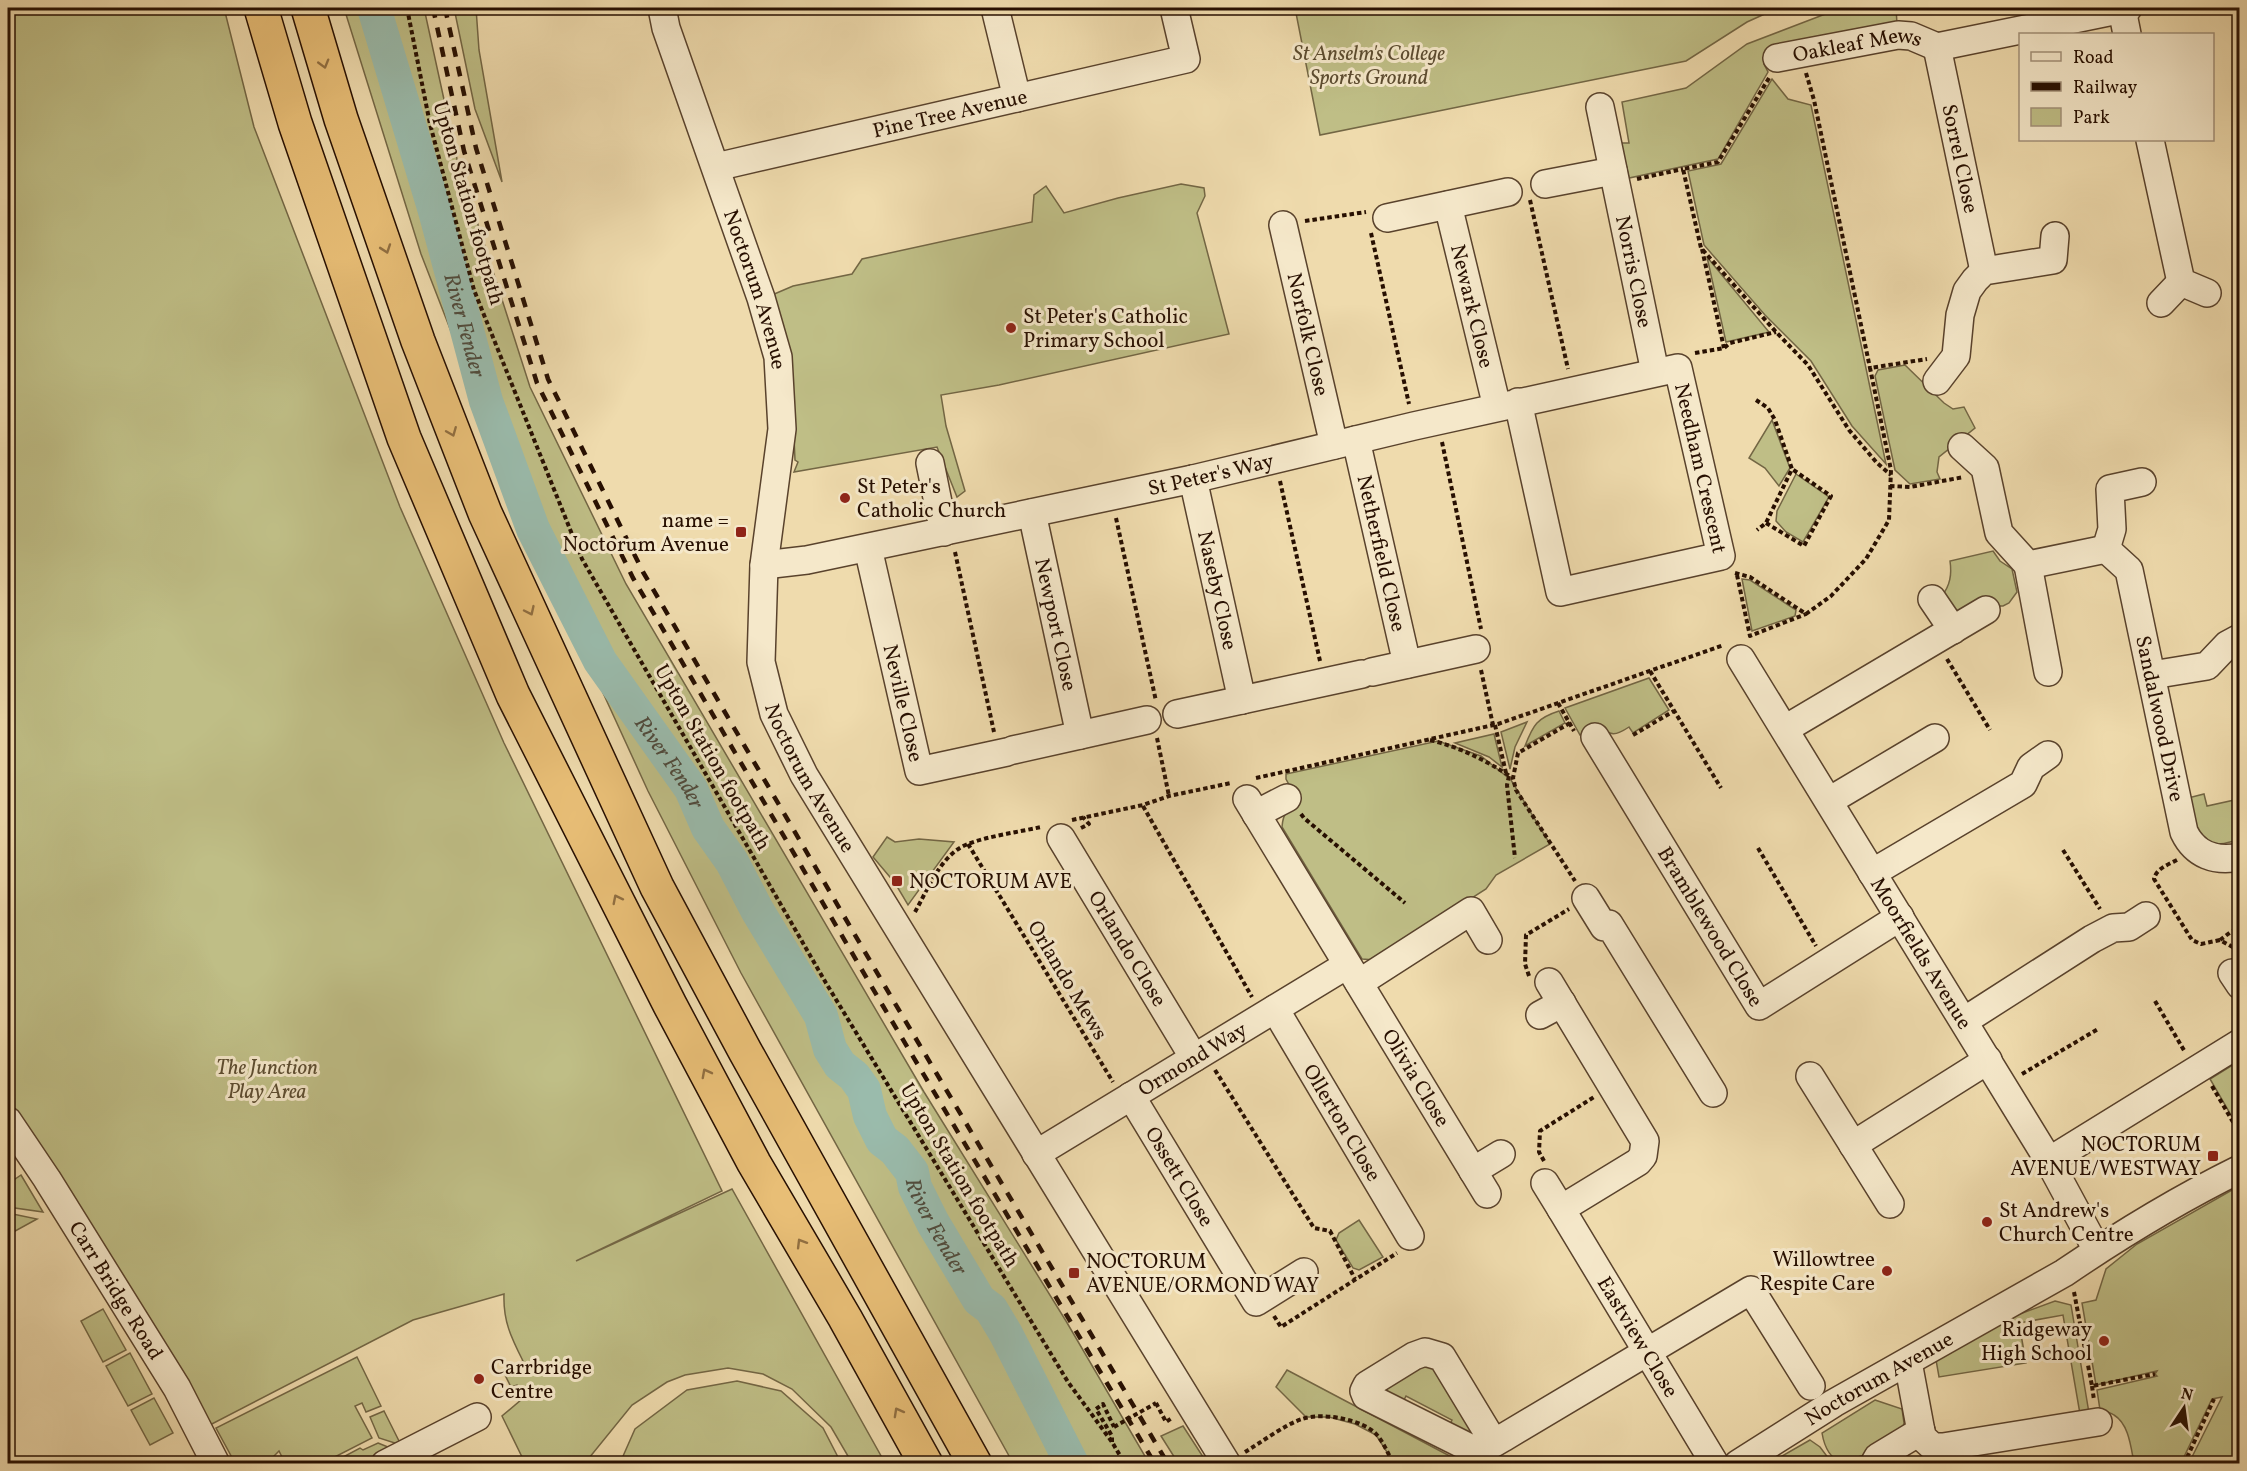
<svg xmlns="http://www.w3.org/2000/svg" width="2247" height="1471" viewBox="0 0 2247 1471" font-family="Vollkorn,serif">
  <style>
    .green { fill: #bfbe86; stroke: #736644; stroke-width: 1.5 }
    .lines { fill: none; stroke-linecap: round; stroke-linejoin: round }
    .river { stroke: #9abbac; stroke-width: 34 }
    .minor-casing { stroke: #59422c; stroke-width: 30 }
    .highway-casing { stroke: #270f01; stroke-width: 36 }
    .path { stroke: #270f01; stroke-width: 4; stroke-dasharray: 4.5 3; stroke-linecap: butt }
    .minor { stroke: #f5e8ca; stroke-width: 27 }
    .highway { stroke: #e8be76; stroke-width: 33 }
    .rail { stroke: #270f01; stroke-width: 4.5; stroke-dasharray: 10 10; stroke-linecap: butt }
    .path-bridge { stroke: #270f01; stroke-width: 4; stroke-dasharray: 4.5 3; stroke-linecap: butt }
    .oneway { stroke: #916f41 }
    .poi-dot { fill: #8f2418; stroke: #f5e8ca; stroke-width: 2 }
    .labels { text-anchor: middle; stroke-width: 6; stroke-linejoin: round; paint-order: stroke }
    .street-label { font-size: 21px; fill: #270f01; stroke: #f5e8ca }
    .park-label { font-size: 21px; font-style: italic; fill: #5c4c30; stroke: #f5e8ca }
    .poi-label { font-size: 21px; fill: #270f01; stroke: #f5e8ca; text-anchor: start }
    .water-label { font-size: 22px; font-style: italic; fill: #4f4b3d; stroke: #f5e8ca }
  </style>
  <rect width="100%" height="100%" fill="#efdbad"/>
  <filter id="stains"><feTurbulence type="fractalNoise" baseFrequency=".00333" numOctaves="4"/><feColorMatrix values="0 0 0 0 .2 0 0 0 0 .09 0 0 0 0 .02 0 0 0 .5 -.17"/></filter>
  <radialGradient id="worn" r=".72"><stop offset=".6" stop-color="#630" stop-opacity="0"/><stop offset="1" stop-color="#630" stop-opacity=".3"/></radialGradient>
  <g class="green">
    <path d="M8,8H224L254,127L400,507L504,743L722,1191L576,1261L732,1189L885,1463H852L831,1427L792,1389L763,1374L728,1368L685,1375L667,1382L632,1405L585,1463H525L502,1416L521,1400L536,1398L517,1385L511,1387L503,1371L523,1361C511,1337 503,1321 504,1294L413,1320L208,1426L83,1216L8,1100Z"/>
    <polygon points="344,8 424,8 457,159 530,387 626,584 924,1092 1066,1321 1149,1463 1013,1463 741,973 648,791 527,527 421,254"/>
    <polygon points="454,8 476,8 479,50 502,182 475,109"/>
    <polygon points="1295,8 1778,8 1747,22 1686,61 1320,135"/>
    <polygon points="1841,8 1896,8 1897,24 1764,56 1764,64 1768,72 1718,159 1629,178 1621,143 1629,143 1622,102 1686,88 1747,44"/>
    <polygon points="1772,79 1788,99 1811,105 1886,464 1852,426 1811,361 1765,315 1704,245 1688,171 1721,164"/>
    <polygon points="1181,184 1204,188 1205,196 1197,213 1229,334 999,385 941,395 946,426 965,491 957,497 937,447 794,472 798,462 795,460 791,370 772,295 793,286 852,274 862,259 1032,222 1034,195 1046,186 1064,213 1118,198"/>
    <polygon points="1707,257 1769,332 1726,342"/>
    <polygon points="1905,365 1944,403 1953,409 1964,407 1975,428 1939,457 1937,472 1940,479 1910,484 1895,470 1875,376 1878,370"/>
    <polygon points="1772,420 1790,468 1779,486 1765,468 1749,458"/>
    <polygon points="1796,474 1829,497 1803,542 1786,532 1776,521 1777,511"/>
    <path d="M1993,551L2000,561L2012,569L2017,592L2009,603L2003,606H1991L1954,614L1942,596C1950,585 1952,575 1950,561Z"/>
    <polygon points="1742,579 1750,580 1796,610 1795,616 1752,631"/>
    <path d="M1649,678L1669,710L1633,733L1629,727C1617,735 1609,738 1600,724L1580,735L1565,708Z"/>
    <path d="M1559,711L1565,723L1525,746C1533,725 1537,718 1559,711Z"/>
    <polygon points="1527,722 1515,747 1510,769 1501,732"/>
    <polygon points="1494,734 1502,767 1489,757 1455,743"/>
    <path d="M1438,741L1481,756L1511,780L1550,844L1496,875L1486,889L1375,960L1362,959L1282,827C1283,813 1287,809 1299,803L1286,779V774Z"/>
    <path d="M2204,794L2207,806L2239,799V840C2233,841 2223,845 2216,844C2195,842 2192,814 2188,798Z"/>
    <polygon points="887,837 895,842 919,839 954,842 908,905 895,883 873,857"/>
    <polygon points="2239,1061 2240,1128 2239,1129 2210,1079"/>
    <polygon points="21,1175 43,1212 8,1207 8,1184"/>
    <path d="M2239,1186V1463H2189L2222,1397L2212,1399L2181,1463H2134C2131,1448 2129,1424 2114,1415C2110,1412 2104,1411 2100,1410L2097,1390L2157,1376L2155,1374L2157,1371L2096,1385L2082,1303L2096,1300L2106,1269L2137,1244Z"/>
    <polygon points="8,1213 37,1219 8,1235"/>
    <polygon points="1359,1220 1383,1257 1359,1270 1353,1268 1336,1240 1339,1233"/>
    <polygon points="2055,1301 2071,1305 2089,1413 2080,1414 2063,1315 2019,1323 2026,1363 1939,1377 1936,1360 2001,1321"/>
    <polygon points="103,1309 126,1350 103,1362 81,1321"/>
    <polygon points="130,1353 152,1394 128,1406 106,1366"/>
    <polygon points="357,1357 381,1406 366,1412 362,1403 355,1406 372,1438 323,1463 285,1463 279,1451 274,1456 279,1463 235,1463 216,1428"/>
    <polygon points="1427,1364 1439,1370 1475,1429 1474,1440 1446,1433 1452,1420 1406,1396 1400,1408 1386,1398 1388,1384"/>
    <polygon points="1287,1370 1463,1463 1394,1463 1376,1435 1355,1424 1329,1417 1306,1417 1276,1387"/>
    <polygon points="737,1381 781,1391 823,1428 841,1463 620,1463 635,1429 687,1390"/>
    <polygon points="154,1398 173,1433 150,1445 131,1410"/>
    <path d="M1875,1400L1902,1409L1904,1423L1902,1431L1864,1461L1861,1456L1842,1463C1829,1458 1824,1445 1822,1433Z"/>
    <polygon points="384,1411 401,1445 379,1438 370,1417"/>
    <polygon points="1183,1426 1207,1463 1178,1463 1161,1436"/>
    <polygon points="1810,1440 1820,1447 1832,1463 1770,1463"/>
    <polygon points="378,1443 393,1449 364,1463 330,1464 360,1448 363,1450"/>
  </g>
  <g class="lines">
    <path class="river" id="s1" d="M374,8L435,211L486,401L533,529L600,661L691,789L708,828L732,862L757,910L821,1016L830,1049L840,1065L854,1076L864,1090L870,1116L882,1140L895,1150L912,1172L915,1187L933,1223L979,1300L991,1309L1006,1334L1072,1464"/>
    <g class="minor-casing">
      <g id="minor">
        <path id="s2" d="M662,8L666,28L761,298L778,357L782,429L764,565L761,662L774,714L804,775L1227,1464"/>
        <polyline points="995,8 1017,98"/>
        <polyline points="2122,9 2127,34"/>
        <path id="s3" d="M1937,47L1984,271"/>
        <polyline points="1937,47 2128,8"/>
        <path id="s4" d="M1777,58L1898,35L1911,36L1937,47"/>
        <path id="s5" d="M1600,107L1655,372"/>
        <polyline points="2150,140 2181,282 2207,293"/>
        <path id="s6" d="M716,167L1186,59L1174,8"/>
        <polyline points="1545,184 1613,171"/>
        <path id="s7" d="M1448,205L1497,407"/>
        <polyline points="1387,218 1508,192"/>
        <path id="s8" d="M1283,225L1334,445"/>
        <polyline points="2161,303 2181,282"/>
        <polyline points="1937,381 1956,356 1960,315 1967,291 1975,280 1984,271 2053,260 2055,236"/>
        <path id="s9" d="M1356,440L1407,664"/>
        <polyline points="1962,447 1985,468 1999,533 2028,565 2106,549"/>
        <polyline points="930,463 944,532"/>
        <path id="s10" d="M1193,479L1242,700"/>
        <path id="s11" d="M1032,513L1080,735L1147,720"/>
        <path id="s12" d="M868,548L919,771L1007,752"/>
        <path id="s13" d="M2106,549L2129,570L2184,832C2195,855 2215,862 2240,857"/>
        <polyline points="2106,549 2112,529 2110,489 2142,482"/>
        <path id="s14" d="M764,565L807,560L1193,479L1414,426L1678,368L1721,556L1560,592L1518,402"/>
        <polyline points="2028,565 2048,672"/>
        <polyline points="1932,599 1953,630"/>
        <path id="s15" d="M1741,659L2049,1161L2097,1250"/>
        <polyline points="1372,672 1476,649"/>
        <polyline points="2152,675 2207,666 2227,645 2240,638"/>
        <polyline points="1177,714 1362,674"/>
        <polyline points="1785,729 1986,610"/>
        <path id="s16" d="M1595,737L1759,1006L1900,917"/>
        <polyline points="1013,750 1080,735"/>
        <path id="s17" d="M1247,799L1487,1194"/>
        <polyline points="1829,801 1935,738"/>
        <polyline points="1256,814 1287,798"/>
        <path id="s18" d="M1061,838L1194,1058"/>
        <polyline points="1872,873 2023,784 2031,767 2048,755"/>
        <polyline points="1586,898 1604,927 1609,924 1713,1093"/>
        <polyline points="2232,973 2240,985"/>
        <path id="s19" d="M1549,982L1645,1141L1643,1156L1638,1162L1561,1209L1715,1464"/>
        <polyline points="1359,983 1471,911 1488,940"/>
        <path id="s20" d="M1275,1009L1410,1236"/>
        <polyline points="1540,1015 1562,1003"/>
        <polyline points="1964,1021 2092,939 2113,928 2129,927 2146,916"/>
        <polyline points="1810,1076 1890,1204"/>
        <path id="s21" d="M1131,1096L1256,1302L1304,1272"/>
        <path id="s22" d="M8,1121L47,1179L177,1388L216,1464"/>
        <polyline points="1853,1145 1988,1060"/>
        <path id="s23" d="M1036,1154L1347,965"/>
        <polyline points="2049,1161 2240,1043"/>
        <polyline points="1473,1171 1501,1154"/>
        <polyline points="1545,1183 1561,1209"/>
        <polyline points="1908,1362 1922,1437 1933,1447 1943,1447 2098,1422"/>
        <path d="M1494,1443L1442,1357L1425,1352L1414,1356L1367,1385L1364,1391L1366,1396L1470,1448C1484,1451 1494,1443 1506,1436L1751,1290L1811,1386"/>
        <polyline points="385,1464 477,1417"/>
        <path id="s24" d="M1738,1464L1834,1403L2064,1273C2120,1235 2179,1199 2240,1169"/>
        <polyline points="1874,1464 1878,1457 1921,1431"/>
      </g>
    </g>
    <g class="highway-casing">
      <g id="highway">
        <polyline points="261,8 295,123 404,438 513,695 670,1005 754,1163 845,1318 926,1464"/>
        <polyline points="308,8 341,119 418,341 485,513 657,887 745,1051 975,1464"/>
      </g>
    </g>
    <g class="path">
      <polyline points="407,8 430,124 474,290 582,559 826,983 1068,1382 1112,1442 1125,1464"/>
      <polyline points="1806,73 1814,100 1870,368"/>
      <polyline points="1769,78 1718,162 1683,169 1701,248 1776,332 1808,365 1849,430 1877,463 1891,475"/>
      <polyline points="1637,179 1683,169"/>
      <polyline points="1530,200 1568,369"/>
      <polyline points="1305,221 1366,212"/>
      <polyline points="1371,233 1409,404"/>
      <polyline points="1702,249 1724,348"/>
      <polyline points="1695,353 1724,348 1730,343 1776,332"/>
      <polyline points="1756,400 1768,408 1775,420 1792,469 1766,523 1757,530"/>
      <polyline points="1442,442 1481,629"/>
      <polyline points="1280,481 1320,661"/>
      <polyline points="1890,486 1910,487 1964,477"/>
      <polyline points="1116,518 1156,701"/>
      <polyline points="1766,523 1804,546 1831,496 1792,469"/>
      <polyline points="955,552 994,732"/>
      <polyline points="1735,573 1750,577 1806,614 1831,596 1866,559 1889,520 1891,470 1870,368 1927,359"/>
      <polyline points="1737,575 1750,636 1806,614"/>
      <polyline points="1947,659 1990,730"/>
      <polyline points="1481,670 1493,725"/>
      <polyline points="1650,671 1721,788"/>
      <polyline points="1558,703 1574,731"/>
      <polyline points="1570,723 1518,753 1513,778 1516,790 1575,881"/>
      <polyline points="1495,725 1506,773"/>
      <polyline points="1633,735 1674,711"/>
      <polyline points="1157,738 1169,796"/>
      <path d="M1430,740C1462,748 1485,760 1513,778"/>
      <polyline points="1509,776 1507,785 1515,858"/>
      <polyline points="1256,778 1498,724 1724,645"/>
      <polyline points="1143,806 1252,997"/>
      <polyline points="1301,814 1304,818 1405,903"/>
      <polyline points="1072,820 1143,805 1169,796 1231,783"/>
      <polyline points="1081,828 1089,824 1083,817"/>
      <polyline points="968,844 1113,1082"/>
      <polyline points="1758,848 1816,946"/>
      <polyline points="2063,850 2100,909"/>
      <path d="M2177,860C2167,865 2156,869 2154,879L2192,940L2201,944L2220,940L2236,949"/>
      <path d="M915,912C928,889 941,854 968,844C988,836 1019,832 1041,827"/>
      <polyline points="2220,940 2232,931 2240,930"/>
      <polyline points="1529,976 1525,964 1526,935 1569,909"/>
      <polyline points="2155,1001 2185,1052"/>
      <polyline points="1215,1070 1314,1228 1330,1231 1355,1279"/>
      <polyline points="2022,1074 2098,1029"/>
      <polyline points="2212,1086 2240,1134"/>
      <polyline points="1544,1161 1539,1152 1540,1131 1594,1097"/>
      <polyline points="2074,1292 2092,1386 2155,1374"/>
      <polyline points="1274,1316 1281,1327 1397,1253"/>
      <polyline points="2092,1386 2094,1400"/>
      <polyline points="1156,1403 1166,1422 1172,1418"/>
      <polyline points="1112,1442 1112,1436 1096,1409 1103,1404 1114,1427"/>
      <path d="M1245,1452C1260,1443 1286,1424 1302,1419C1321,1412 1363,1419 1377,1435C1384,1443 1388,1454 1394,1464"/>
      <polyline points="2184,1464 2214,1399"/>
    </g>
    <use href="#minor" class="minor"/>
    <use href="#highway" class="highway"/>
    <g class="rail">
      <polyline points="433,8 464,151 537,383 633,578 883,1006 1155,1464"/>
      <polyline points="445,8 476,148 548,379 643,572 893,1000 1168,1464"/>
    </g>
    <polyline class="path-bridge" points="1114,1427 1156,1403"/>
  </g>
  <defs><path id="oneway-chevron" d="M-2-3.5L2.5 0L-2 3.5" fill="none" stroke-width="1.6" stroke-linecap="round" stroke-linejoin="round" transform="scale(1.5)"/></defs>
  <g class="oneway">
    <use href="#oneway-chevron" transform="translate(324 64) rotate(74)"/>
    <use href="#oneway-chevron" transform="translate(386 249) rotate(71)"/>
    <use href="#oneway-chevron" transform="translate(452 432) rotate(68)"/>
    <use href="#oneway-chevron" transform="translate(530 611) rotate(65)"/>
    <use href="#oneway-chevron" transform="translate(617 899) rotate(-117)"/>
    <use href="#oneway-chevron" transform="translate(706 1073) rotate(-118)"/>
    <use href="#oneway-chevron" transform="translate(801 1243) rotate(-121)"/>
    <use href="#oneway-chevron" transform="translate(898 1412) rotate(-119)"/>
  </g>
  <g class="poi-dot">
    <circle cx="1011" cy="328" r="6"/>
    <circle cx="845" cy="498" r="6"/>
    <rect x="735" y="526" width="12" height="12" rx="3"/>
    <rect x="891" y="875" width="12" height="12" rx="3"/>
    <rect x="2207" y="1150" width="12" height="12" rx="3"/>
    <circle cx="1987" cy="1222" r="6"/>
    <circle cx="1887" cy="1271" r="6"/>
    <rect x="1068" y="1267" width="12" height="12" rx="3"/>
    <circle cx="2104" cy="1341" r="6"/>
    <circle cx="479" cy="1379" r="6"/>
  </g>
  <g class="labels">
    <g class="street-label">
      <text dy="7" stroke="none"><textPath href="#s4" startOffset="82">Oakleaf Mews</textPath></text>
      <text dy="7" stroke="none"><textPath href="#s6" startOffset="240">Pine Tree Avenue</textPath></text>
      <text dy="7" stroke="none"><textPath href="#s3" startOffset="114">Sorrel Close</textPath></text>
      <text transform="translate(469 203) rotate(74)" y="7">Upton Station footpath</text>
      <text dy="7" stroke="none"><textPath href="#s5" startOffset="168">Norris Close</textPath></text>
      <text dy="7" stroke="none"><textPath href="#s2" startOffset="297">Noctorum Avenue</textPath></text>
      <text dy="7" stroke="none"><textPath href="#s7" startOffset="104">Newark Close</textPath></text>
      <text dy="7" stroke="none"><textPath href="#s8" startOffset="112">Norfolk Close</textPath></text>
      <text dy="7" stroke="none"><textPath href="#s14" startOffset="1038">Needham Crescent</textPath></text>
      <text dy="7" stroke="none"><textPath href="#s14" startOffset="456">St Peter's Way</textPath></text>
      <text dy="7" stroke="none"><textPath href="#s9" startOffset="116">Netherfield Close</textPath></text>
      <text dy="7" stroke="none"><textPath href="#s10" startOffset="114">Naseby Close</textPath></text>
      <text dy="7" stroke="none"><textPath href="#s11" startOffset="114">Newport Close</textPath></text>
      <text dy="7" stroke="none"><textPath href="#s12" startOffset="159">Neville Close</textPath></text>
      <text dy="7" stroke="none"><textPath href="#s13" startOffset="183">Sandalwood Drive</textPath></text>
      <text transform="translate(713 757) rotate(60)" y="7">Upton Station footpath</text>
      <text dy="7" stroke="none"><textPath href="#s2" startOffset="801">Noctorum Avenue</textPath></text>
      <text dy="7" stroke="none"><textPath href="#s16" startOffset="222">Bramblewood Close</textPath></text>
      <text dy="7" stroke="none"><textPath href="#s18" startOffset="129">Orlando Close</textPath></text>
      <text dy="7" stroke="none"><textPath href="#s15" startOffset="345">Moorfields Avenue</textPath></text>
      <text transform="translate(1068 980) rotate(59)" y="7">Orlando Mews</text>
      <text dy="7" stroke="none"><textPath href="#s23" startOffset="183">Ormond Way</textPath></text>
      <text dy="7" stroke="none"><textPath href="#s17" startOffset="326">Olivia Close</textPath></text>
      <text dy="7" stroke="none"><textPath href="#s20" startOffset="132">Ollerton Close</textPath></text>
      <text transform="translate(960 1175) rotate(59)" y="7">Upton Station footpath</text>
      <text dy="7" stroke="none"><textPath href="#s21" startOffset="94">Ossett Close</textPath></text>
      <text dy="7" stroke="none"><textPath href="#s22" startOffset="201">Carr Bridge Road</textPath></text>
      <text dy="7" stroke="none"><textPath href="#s19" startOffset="448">Eastview Close</textPath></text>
      <text dy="7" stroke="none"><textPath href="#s24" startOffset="165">Noctorum Avenue</textPath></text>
    </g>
    <g class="park-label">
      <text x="1369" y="60">St Anselm's College<tspan x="1369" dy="24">Sports Ground</tspan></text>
      <text x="267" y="1074">The Junction<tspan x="267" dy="24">Play Area</tspan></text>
    </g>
    <g class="poi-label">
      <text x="1023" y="323">St Peter's Catholic<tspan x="1023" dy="24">Primary School</tspan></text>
      <text x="857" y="493">St Peter's<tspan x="857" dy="24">Catholic Church</tspan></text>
      <text x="729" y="527" text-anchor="end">name =<tspan x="729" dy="24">Noctorum Avenue</tspan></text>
      <text x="909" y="888">NOCTORUM AVE</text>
      <text x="2201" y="1151" text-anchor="end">NOCTORUM<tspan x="2201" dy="24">AVENUE/WESTWAY</tspan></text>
      <text x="1999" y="1217">St Andrew's<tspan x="1999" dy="24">Church Centre</tspan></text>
      <text x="1875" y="1266" text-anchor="end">Willowtree<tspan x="1875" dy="24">Respite Care</tspan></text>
      <text x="1086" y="1268">NOCTORUM<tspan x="1086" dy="24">AVENUE/ORMOND WAY</tspan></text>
      <text x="2092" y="1336" text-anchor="end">Ridgeway<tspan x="2092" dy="24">High School</tspan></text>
      <text x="491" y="1374">Carrbridge<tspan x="491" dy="24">Centre</tspan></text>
    </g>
    <g class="water-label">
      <text dy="8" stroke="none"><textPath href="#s1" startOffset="330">River Fender</textPath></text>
      <text dy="8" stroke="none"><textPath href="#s1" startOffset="816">River Fender</textPath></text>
      <text dy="8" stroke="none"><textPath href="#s1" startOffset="1358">River Fender</textPath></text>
    </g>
  </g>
  <rect width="2247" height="1471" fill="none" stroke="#efdbad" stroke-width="30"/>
  <rect x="9" y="9" width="2229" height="1453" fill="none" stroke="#270f01" stroke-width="3"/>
  <rect x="15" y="15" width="2217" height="1441" fill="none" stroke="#270f01" stroke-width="1.5"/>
  <rect x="2019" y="33" width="195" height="108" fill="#f5e8ca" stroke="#a3917a" stroke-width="1.5"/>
  <rect x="2031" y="52" width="30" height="9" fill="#f5e8ca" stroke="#a3917a" stroke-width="1.5"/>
  <text x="2073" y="63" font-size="18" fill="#270f01">Road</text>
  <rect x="2031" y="82" width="30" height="9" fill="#270f01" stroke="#a3917a" stroke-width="1.5"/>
  <text x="2073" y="93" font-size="18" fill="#270f01">Railway</text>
  <rect x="2031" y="108" width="30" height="18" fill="#bfbe86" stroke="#a3917a" stroke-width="1.5"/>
  <text x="2073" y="123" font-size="18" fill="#270f01">Park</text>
  <g transform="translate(2184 1408) rotate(13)" stroke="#f5e8ca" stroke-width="4.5" paint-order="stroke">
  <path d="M0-4.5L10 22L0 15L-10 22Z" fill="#270f01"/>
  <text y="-9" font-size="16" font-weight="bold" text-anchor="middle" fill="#270f01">N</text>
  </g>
  <rect width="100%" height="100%" filter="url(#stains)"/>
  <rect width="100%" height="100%" fill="url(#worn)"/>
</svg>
